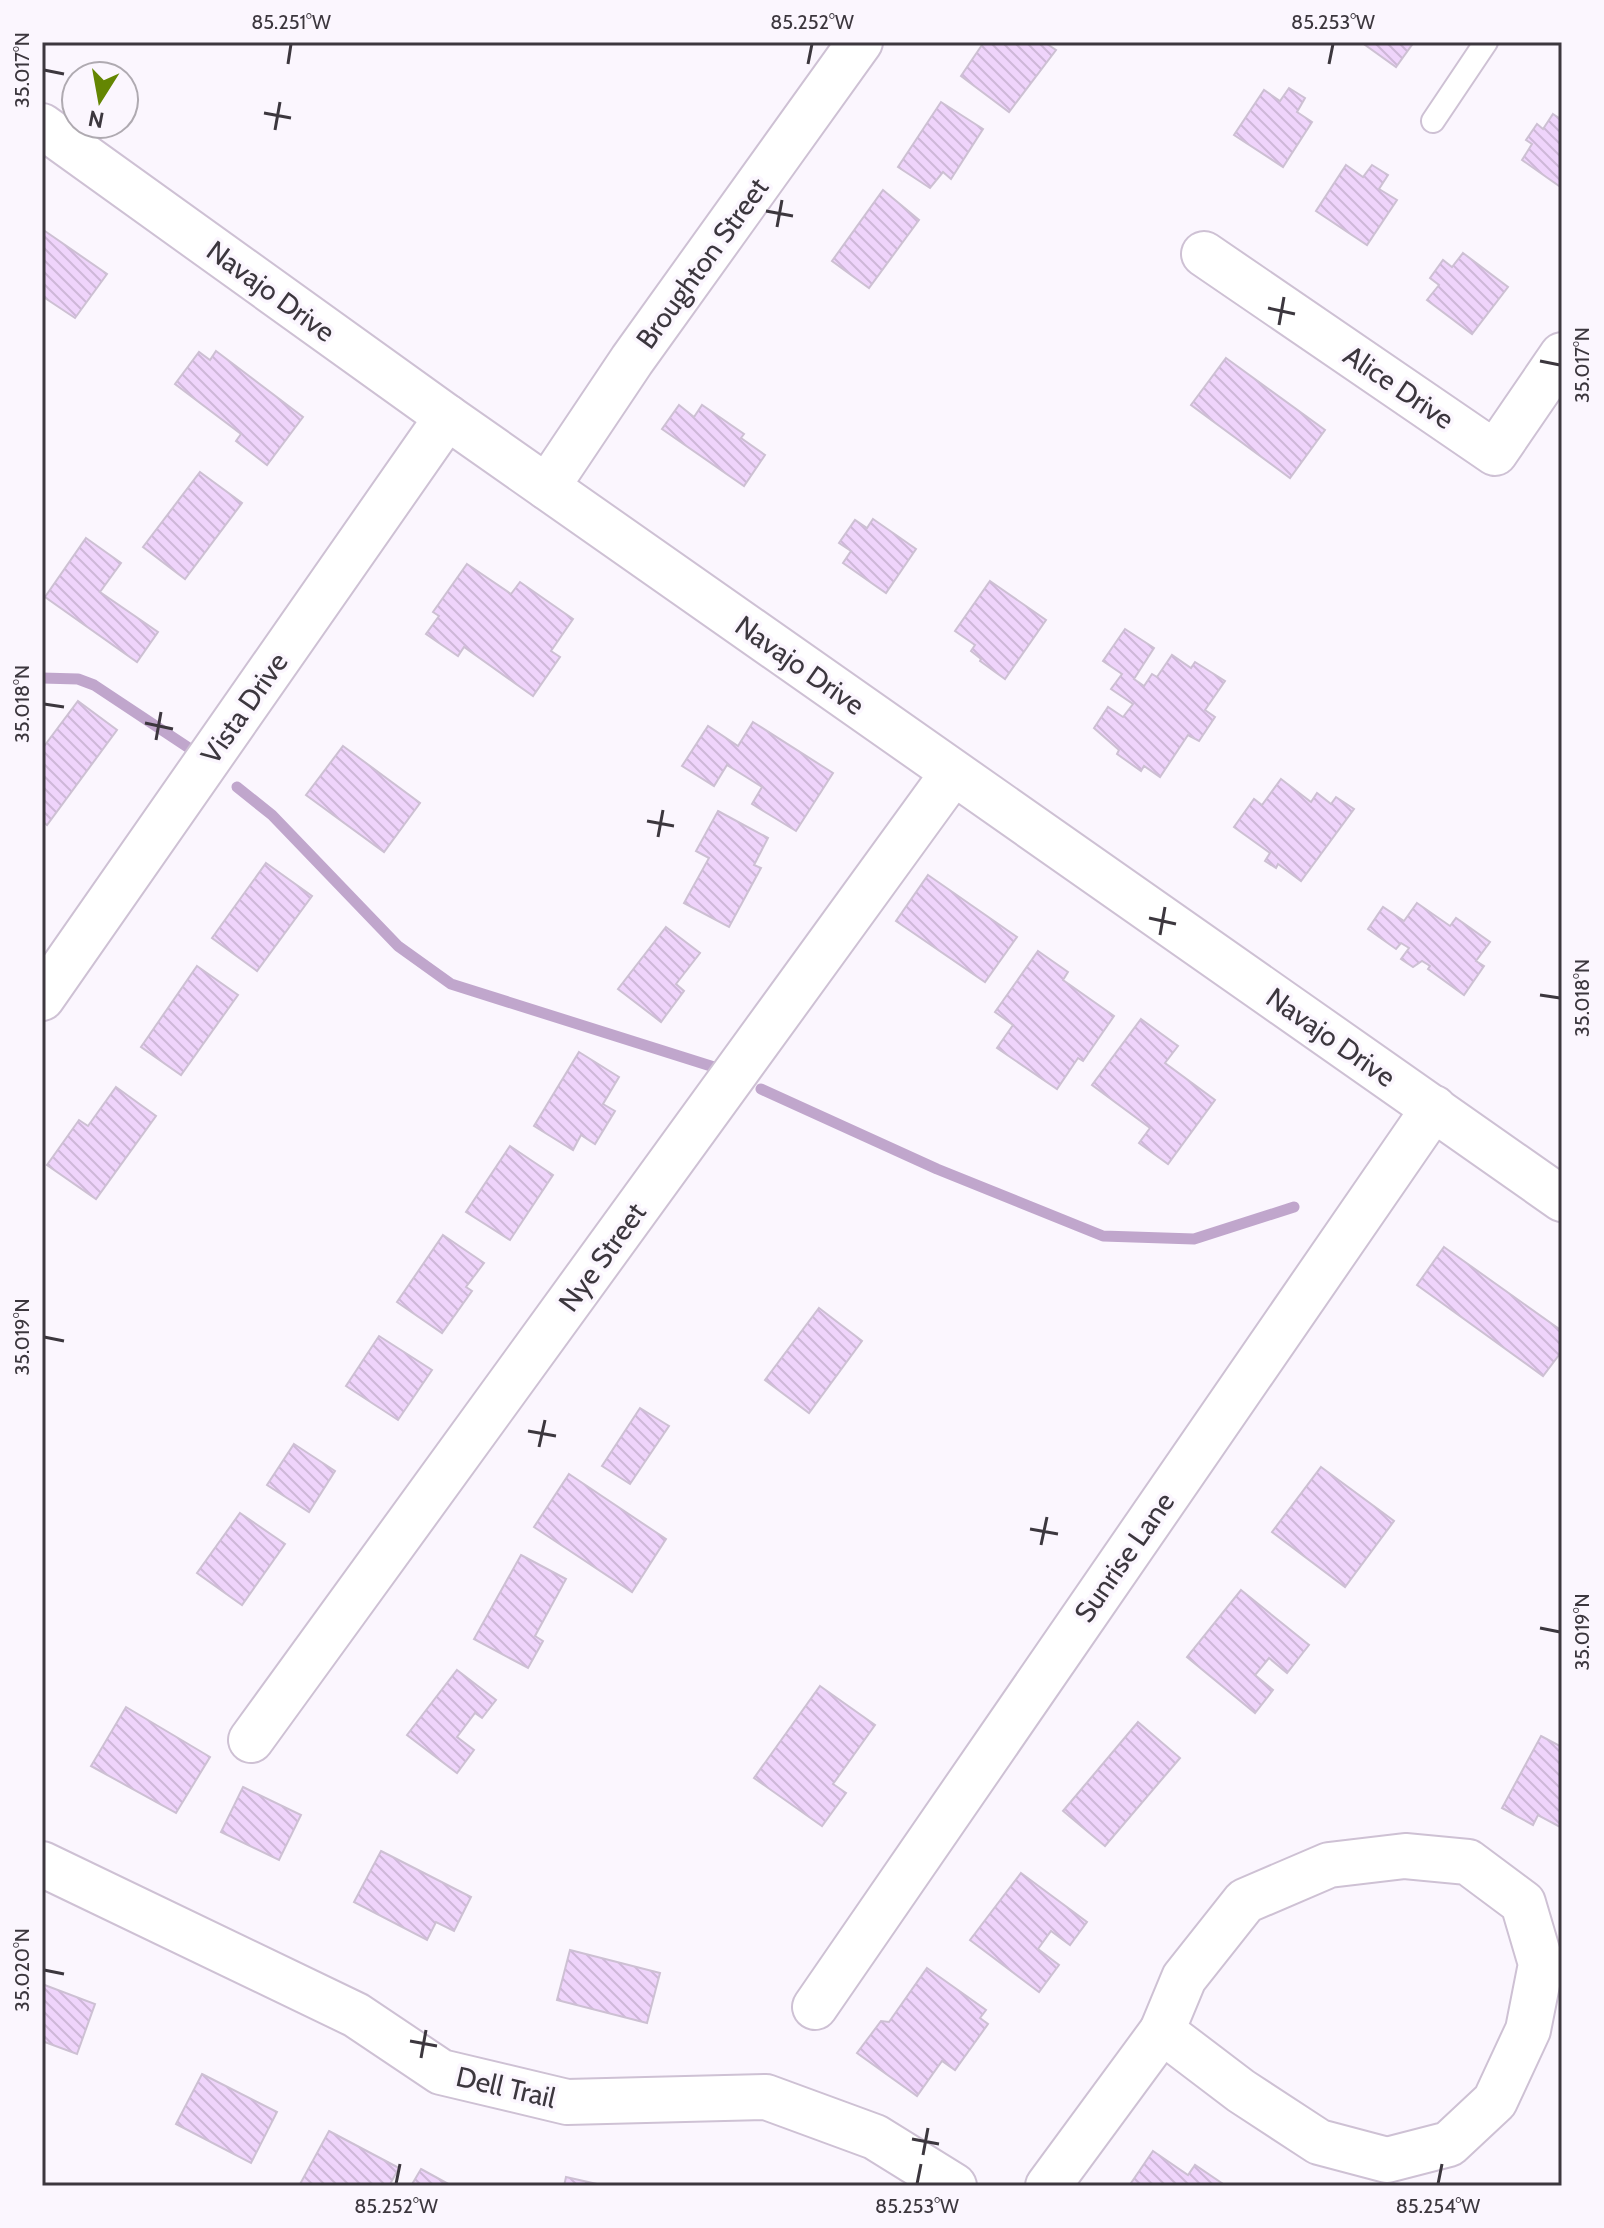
<svg xmlns="http://www.w3.org/2000/svg" width="1604" height="2228" viewBox="0 0 1604 2228" font-family="Cabin,sans-serif">
  <style>
    .lines { fill: none; stroke-linecap: round; stroke-linejoin: round }
    .stream { stroke: #c0a6cc; stroke-width: 11 }
    .building { fill: url(#building-back-hatch); stroke: #cdc0d3; stroke-width: 2 }
    .service-casing { stroke: #cec1d4; stroke-width: 26 }
    .minor-casing { stroke: #cec1d4; stroke-width: 48 }
    .service { stroke: #fff; stroke-width: 22 }
    .minor { stroke: #fff; stroke-width: 44 }
    .ticks { fill: none; stroke: #3c373e; stroke-width: 3 }
    .labels { text-anchor: middle; stroke-width: 7; stroke-linejoin: round; paint-order: stroke }
    .street-label { font-size: 28px; fill: #3c373e; stroke: #fbf6fe }
    .neatline { fill: none; stroke: #3c373e; stroke-width: 3 }
    .ticks-label { font-size: 20px; text-anchor: middle; fill: #3c373e }
  </style>
  <defs>
    <pattern id="building-back-hatch" width="6" height="6" patternUnits="userSpaceOnUse" patternTransform="scale(2)"><rect width="6" height="6" fill="#efd4fb"/><path d="M-1 5l2 2M0 0l6 6M5-1l2 2" fill="none" stroke="#ceb7d8"/></pattern>
  </defs>
  <rect width="100%" height="100%" fill="#fbf6fe"/>
  <g class="lines">
    <g class="stream">
      <polyline points="42,678 78,679 94,685 189,748"/>
      <polyline points="237,787 272,815 398,946 451,984 714,1067"/>
      <polyline points="761,1089 937,1169 1103,1236 1194,1239 1294,1207"/>
    </g>
  </g>
  <g class="building">
    <polygon points="984,42 1044,42 1056,50 1009,112 961,76"/>
    <polygon points="1361,42 1414,42 1396,67"/>
    <polygon points="1289,88 1305,98 1297,112 1312,122 1283,167 1234,135 1264,90 1280,101"/>
    <polygon points="941,102 983,129 951,179 943,172 930,188 898,167"/>
    <polygon points="1553,114 1562,120 1562,188 1522,160 1532,144 1526,140 1537,124 1543,129"/>
    <polygon points="1346,165 1363,177 1372,165 1388,175 1379,189 1397,200 1367,245 1316,211"/>
    <polygon points="883,190 919,220 869,288 832,261"/>
    <polygon points="42,229 107,274 75,318 42,296"/>
    <polygon points="1463,253 1508,287 1472,334 1427,300 1439,285 1430,278 1443,260 1452,267"/>
    <polygon points="216,351 303,417 267,465 236,441 241,434 175,384 199,352 210,360"/>
    <polygon points="1226,358 1325,430 1290,478 1191,405"/>
    <polygon points="679,405 694,417 702,405 744,434 741,438 765,455 744,486 662,429"/>
    <polygon points="200,472 242,503 185,579 143,547"/>
    <polygon points="873,519 916,549 886,593 843,563 851,551 839,543 855,520 867,528"/>
    <polygon points="86,538 121,563 100,592 158,632 137,662 45,597"/>
    <polygon points="467,564 511,594 520,582 573,619 551,651 560,657 533,696 464,647 458,656 426,634 439,616 433,612"/>
    <polygon points="990,581 1046,620 1005,679 980,661 981,659 971,651 975,645 955,631"/>
    <polygon points="1125,629 1154,648 1134,679 1144,686 1152,674 1157,677 1172,655 1191,668 1195,662 1225,681 1205,710 1215,717 1199,741 1188,735 1160,777 1144,766 1141,771 1117,754 1119,750 1094,728 1108,707 1123,717 1133,704 1111,689 1122,674 1103,661"/>
    <polygon points="78,701 117,730 47,825 42,821 42,749"/>
    <polygon points="753,722 833,773 796,831 752,804 762,787 727,765 714,786 682,766 708,726 738,746"/>
    <polygon points="343,746 420,803 384,852 306,795"/>
    <polygon points="1281,779 1311,802 1317,793 1331,804 1336,797 1354,809 1301,881 1278,864 1276,868 1265,861 1270,853 1234,827 1254,799 1262,805"/>
    <polygon points="718,811 768,838 754,865 761,868 729,927 684,903 709,858 696,851"/>
    <polygon points="266,863 312,896 257,971 212,938"/>
    <polygon points="928,875 1017,937 985,982 896,921"/>
    <polygon points="1417,903 1450,926 1456,918 1490,942 1476,961 1484,966 1464,995 1428,969 1430,966 1422,961 1413,967 1401,959 1409,948 1401,943 1396,949 1368,929 1383,907 1404,921"/>
    <polygon points="666,927 700,953 676,984 684,991 661,1022 618,989"/>
    <polygon points="1038,951 1068,972 1063,980 1114,1016 1083,1061 1078,1058 1057,1089 997,1048 1013,1025 995,1012"/>
    <polygon points="197,966 238,995 181,1075 141,1047"/>
    <polygon points="1141,1019 1178,1046 1165,1063 1215,1100 1168,1164 1139,1143 1150,1128 1092,1085"/>
    <polygon points="579,1052 619,1077 603,1104 615,1111 595,1144 581,1135 573,1150 534,1126"/>
    <polygon points="116,1087 156,1116 96,1199 47,1165 79,1120 88,1126"/>
    <polygon points="510,1146 553,1175 510,1240 466,1212"/>
    <polygon points="443,1235 484,1263 466,1287 472,1291 442,1333 397,1302"/>
    <polygon points="1444,1247 1562,1331 1562,1351 1543,1376 1417,1285"/>
    <polygon points="819,1308 862,1341 809,1413 765,1380"/>
    <polygon points="379,1336 432,1370 398,1420 346,1386"/>
    <polygon points="640,1408 669,1426 630,1484 602,1466"/>
    <polygon points="294,1444 335,1471 309,1512 267,1485"/>
    <polygon points="1321,1467 1394,1521 1345,1587 1272,1532"/>
    <polygon points="569,1474 666,1539 632,1592 534,1527"/>
    <polygon points="240,1513 285,1544 242,1605 197,1573"/>
    <polygon points="521,1555 566,1579 535,1636 543,1641 528,1668 474,1639"/>
    <polygon points="1241,1590 1309,1645 1287,1673 1269,1658 1255,1675 1273,1690 1255,1713 1187,1657"/>
    <polygon points="457,1670 496,1700 482,1718 475,1713 457,1737 474,1750 457,1773 407,1735"/>
    <polygon points="820,1686 875,1725 833,1784 846,1793 822,1826 754,1778"/>
    <polygon points="126,1707 210,1757 176,1813 91,1766"/>
    <polygon points="1138,1722 1180,1758 1105,1846 1063,1811"/>
    <polygon points="1541,1736 1562,1747 1562,1828 1538,1815 1533,1825 1502,1808"/>
    <polygon points="243,1787 301,1815 279,1860 221,1832"/>
    <polygon points="381,1851 471,1897 454,1931 436,1922 427,1940 354,1902"/>
    <polygon points="1021,1873 1087,1922 1070,1945 1051,1931 1038,1949 1059,1965 1039,1992 970,1940"/>
    <polygon points="570,1950 660,1973 647,2023 557,2000"/>
    <polygon points="927,1968 986,2010 980,2018 988,2024 955,2070 942,2061 917,2096 857,2053 881,2021 889,2022"/>
    <polygon points="42,1984 95,2004 77,2054 42,2041"/>
    <polygon points="202,2074 277,2112 251,2163 176,2124"/>
    <polygon points="329,2131 399,2168 389,2186 299,2186"/>
    <polygon points="1153,2151 1188,2175 1195,2165 1226,2186 1129,2186"/>
    <polygon points="421,2169 452,2186 411,2186"/>
    <polygon points="566,2177 606,2186 564,2186"/>
  </g>
  <g class="lines">
    <g class="service-casing">
      <polyline id="service" points="1433,121 1486,42"/>
    </g>
    <g class="minor-casing">
      <g id="minor">
        <polyline points="42,126 447,417 1562,1199"/>
        <polyline points="1204,254 1495,453 1562,355"/>
        <polyline points="547,487 632,360 860,42"/>
        <polyline points="42,998 447,417"/>
        <polyline points="251,1740 953,773"/>
        <polygon points="1405,1856 1468,1862 1523,1903 1541,1964 1528,2030 1495,2101 1449,2144 1387,2160 1319,2142 1241,2091 1162,2031 1184,1978 1245,1901 1329,1865"/>
        <polyline points="42,1864 356,2015 441,2072 567,2102 766,2097 875,2137 954,2186"/>
        <polyline points="815,2007 1434,1108"/>
        <polyline points="1048,2186 1162,2031"/>
      </g>
    </g>
    <use href="#service" class="service"/>
    <use href="#minor" class="minor"/>
  </g>
  <path class="ticks" d="M288,64L291,44M808,64L812,44M1329,64L1333,44M44,70L64,74M264,113L291,118M275,130L280,102M766,211L793,216M777,227L782,200M1268,308L1295,314M1279,325L1284,297M1540,361L1560,365M44,704L64,707M145,723L173,729M156,740L161,712M647,821L674,826M658,837L663,810M1149,918L1176,924M1160,935L1165,907M1540,995L1560,998M44,1337L64,1341M528,1431L556,1436M539,1447L545,1420M1030,1529L1058,1534M1041,1545L1047,1517M1540,1628L1560,1632M44,1970L64,1974M410,2041L437,2046M421,2058L426,2030M912,2139L939,2144M923,2155L928,2128M396,2184L400,2164M917,2184L921,2164M1438,2184L1442,2164"/>
  <g class="labels">
    <g class="street-label">
      <text transform="translate(702 263) rotate(-54)" y="10">Broughton Street</text>
      <text transform="translate(271 291) rotate(36)" y="10">Navajo Drive</text>
      <text transform="translate(1399 387) rotate(34)" y="10">Alice Drive</text>
      <text transform="translate(800 665) rotate(35)" y="10">Navajo Drive</text>
      <text transform="translate(244 708) rotate(-55)" y="10">Vista Drive</text>
      <text transform="translate(1331 1037) rotate(35)" y="10">Navajo Drive</text>
      <text transform="translate(602 1257) rotate(-54)" y="10">Nye Street</text>
      <text transform="translate(1124 1557) rotate(-55)" y="10">Sunrise Lane</text>
      <text transform="translate(506 2087) rotate(13)" y="10">Dell Trail</text>
    </g>
  </g>
  <rect width="1604" height="2228" fill="none" stroke="#fbf6fe" stroke-width="88"/>
  <g transform="translate(100 100) rotate(191)"><circle r="38" fill="#fbf6fe" stroke="#afaab1" stroke-width="2"/>
  <path d="M0-6L14 30L0 20L-14 30Z" fill="#648602"/>
  <text y="-12" font-size="22" font-weight="bold" text-anchor="middle" fill="#3c373e">N</text>
  </g>
  <rect x="44" y="44" width="1516" height="2140" class="neatline"/>
  <g class="ticks-label">
    <text x="291" y="29">85.251°W</text>
    <text x="812" y="29">85.252°W</text>
    <text x="1333" y="29">85.253°W</text>
    <text transform="translate(22 70) rotate(-90)" y="7">35.017°N</text>
    <text transform="translate(1582 365) rotate(-90)" y="7">35.017°N</text>
    <text transform="translate(22 704) rotate(-90)" y="7">35.018°N</text>
    <text transform="translate(1582 998) rotate(-90)" y="7">35.018°N</text>
    <text transform="translate(22 1337) rotate(-90)" y="7">35.019°N</text>
    <text transform="translate(1582 1632) rotate(-90)" y="7">35.019°N</text>
    <text transform="translate(22 1970) rotate(-90)" y="7">35.020°N</text>
    <text x="396" y="2213">85.252°W</text>
    <text x="917" y="2213">85.253°W</text>
    <text x="1438" y="2213">85.254°W</text>
  </g>
</svg>
